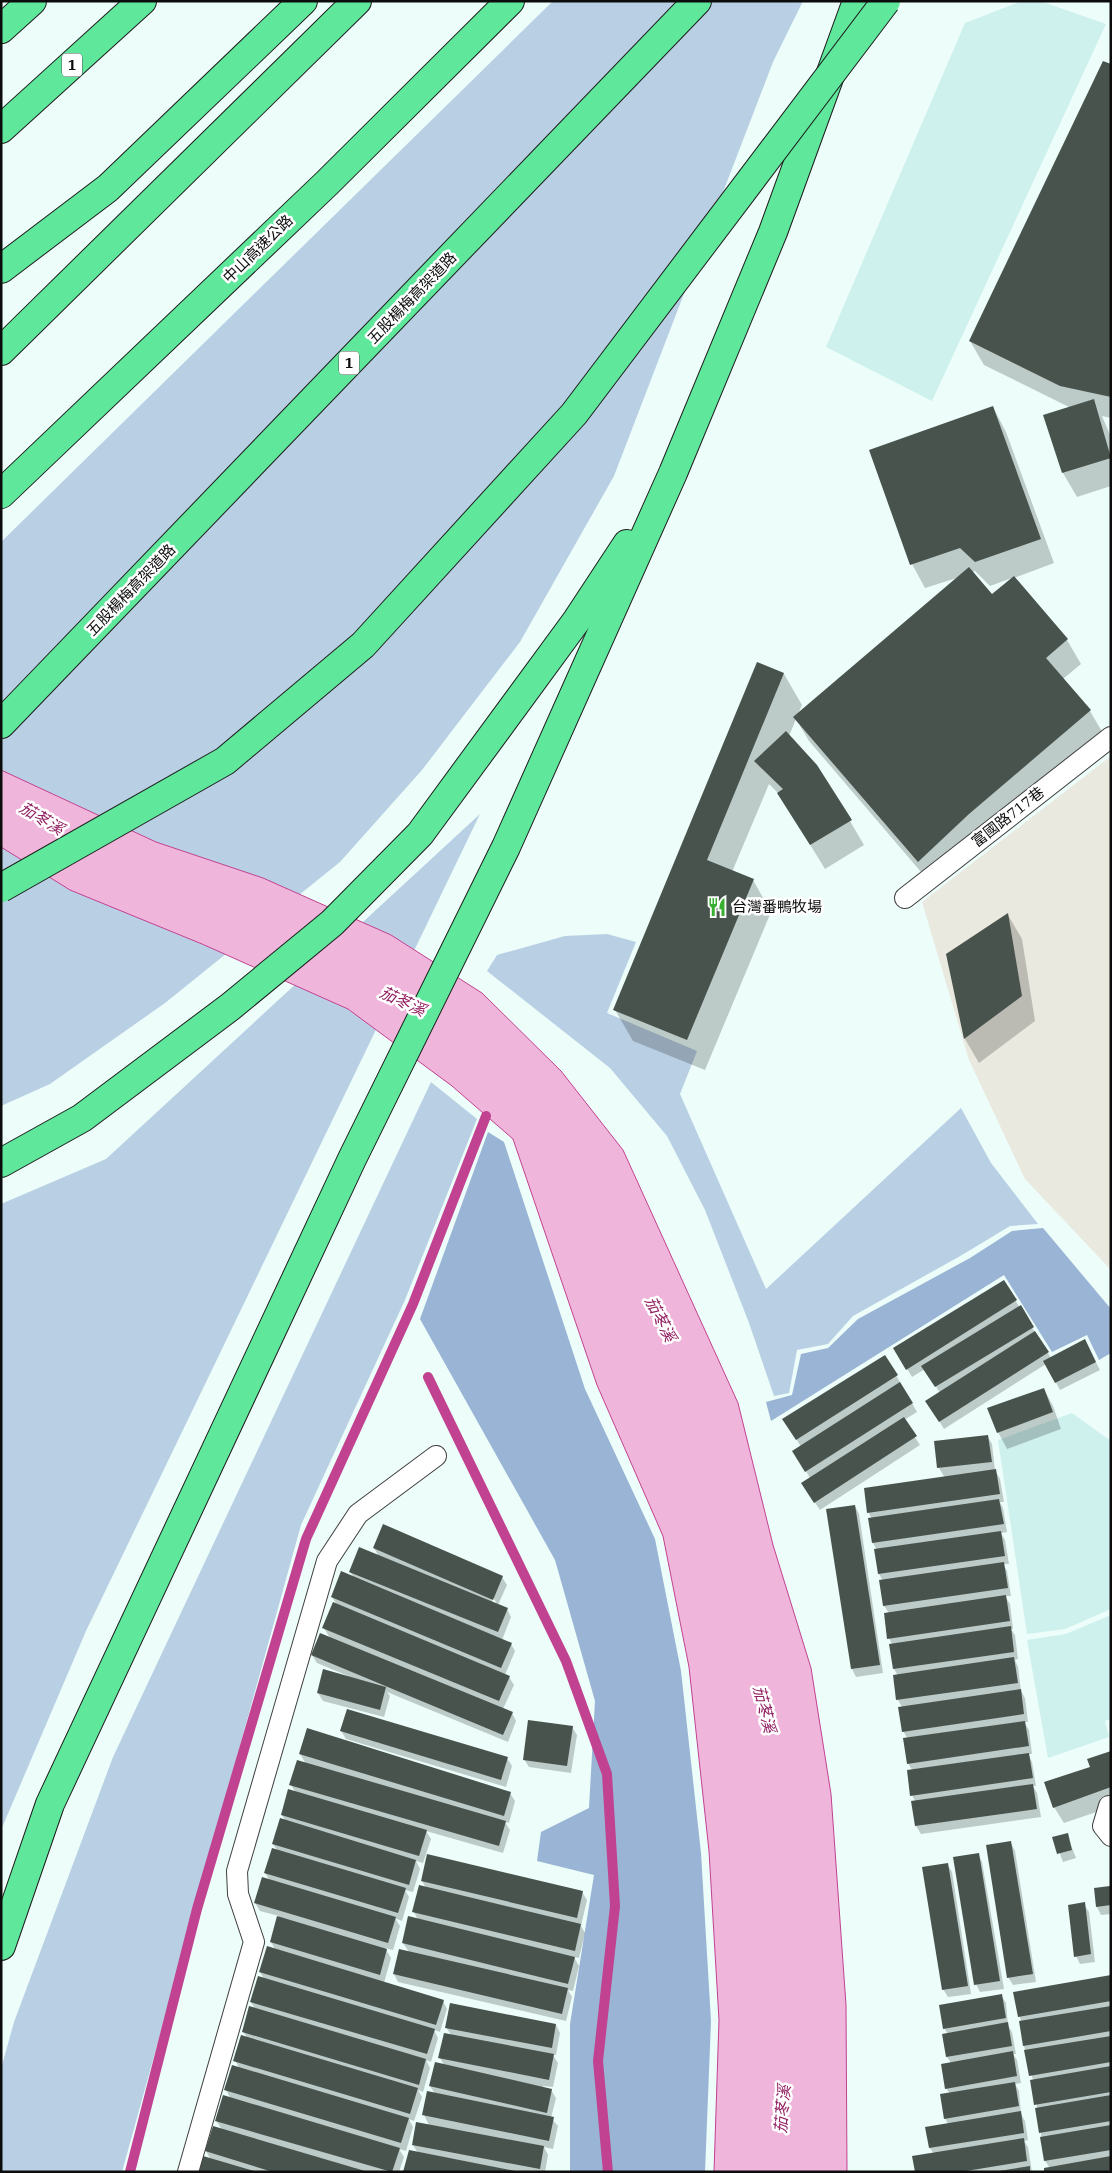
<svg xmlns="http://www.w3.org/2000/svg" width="1112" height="2173" viewBox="0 0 1112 2173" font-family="'IBM Plex Serif','Noto Sans TC',serif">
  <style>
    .industrial { fill: #eae9e0 }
    .farmland { fill: #cef1ee }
    .green { fill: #b9d0e4 }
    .forest { fill: #99b4d4 }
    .water { fill: #f0b5db; stroke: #c14290 }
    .shadow { fill: #0003; fill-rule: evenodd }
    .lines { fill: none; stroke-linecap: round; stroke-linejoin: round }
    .stream { stroke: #c14290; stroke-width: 10 }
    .building { fill: #49534d }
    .service-casing { stroke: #3f3f3f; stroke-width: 22 }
    .motorway-casing { stroke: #1d1d1d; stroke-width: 30 }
    .service { stroke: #fff; stroke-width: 20 }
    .motorway { stroke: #5fe89c; stroke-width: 28 }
    .motorway-bridge-casing { stroke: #1d1d1d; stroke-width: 30; stroke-linecap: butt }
    .motorway-bridge { stroke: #5fe89c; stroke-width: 28 }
    .labels { text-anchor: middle; stroke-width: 5; stroke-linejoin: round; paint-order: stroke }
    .shield { fill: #fff; stroke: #555; stroke-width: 1 }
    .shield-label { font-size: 14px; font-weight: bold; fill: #0c0c0c }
    .street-label { font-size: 15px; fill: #0c0c0c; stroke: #fff }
    .poi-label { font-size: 15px; fill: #0c0c0c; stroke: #fff; text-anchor: start }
    .water-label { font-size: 16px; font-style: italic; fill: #922062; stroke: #fff }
  </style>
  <rect width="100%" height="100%" fill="#ecfdfa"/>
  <polygon class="industrial" points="1111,756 1111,1270 1025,1179 969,1060 922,902"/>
  <g class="farmland">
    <polygon points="1022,1 1040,1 1106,24 932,401 826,347 965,23"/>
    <polygon points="1072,1413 1111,1441 1111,1609 1065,1629 1027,1634 998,1440"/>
    <polygon points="1111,1615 1111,1719 1105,1721 1109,1737 1048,1758 1027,1640 1066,1634"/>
  </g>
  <g class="green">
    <polygon points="553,1 803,1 773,62 614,476 520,642 422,770 340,862 165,1003 50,1084 1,1106 1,542"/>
    <polygon points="480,814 86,1631 1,1830 1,1204 106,1159"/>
    <polygon points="607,934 636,942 607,1013 697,1051 680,1094 766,1289 961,1108 991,1163 1038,1224 1010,1226 962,1255 853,1316 828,1344 797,1350 789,1393 774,1396 749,1323 705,1210 667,1136 610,1068 487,971 497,955 565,936"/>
    <polygon points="431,1082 477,1119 405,1300 301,1525 122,2172 1,2172 1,2069 14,2022 113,1757"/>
  </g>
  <g class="forest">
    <polygon points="488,1132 504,1142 585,1389 655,1539 681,1671 701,1853 711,2021 705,2172 570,2172 570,2024 594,1875 537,1861 541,1832 589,1808 595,1701 555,1560 420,1319"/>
    <polygon points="1043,1228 1111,1309 1111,1353 1099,1360 1087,1335 1052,1352 1004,1275 771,1421 766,1402 792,1395 801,1354 828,1348 858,1319 970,1258 1012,1231"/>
  </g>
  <polygon class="water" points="1,770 156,842 263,878 391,935 482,993 561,1071 623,1150 738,1403 773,1545 811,1668 831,1794 846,2005 847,2172 714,2172 719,2020 709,1851 689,1667 663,1536 597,1385 513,1139 452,1086 348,1009 202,944 70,890 1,847"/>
  <g class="shadow">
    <polygon points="1111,66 1111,418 1102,416 1111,437 1111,486 1077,497 1063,473 1045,416 1071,408 984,365 970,341"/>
    <path d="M993,407L1006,432L1054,563L1014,578L1067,640L1081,664L1063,679L1090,711L1104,735L933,886L809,741L796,719L789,736L850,821L864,845L825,869L779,794L769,784L732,872L753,880L771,912L705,1070L633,1041L615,1010L758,663L784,674L802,705L798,714L960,577L925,588L912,564ZM975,571L990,586L1012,578L991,596L972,572Z"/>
    <polygon points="1008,915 1022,939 1035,1021 979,1063 965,1039 947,955"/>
    <polygon points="1004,1282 1051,1358 1089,1349 1100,1370 1060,1390 1046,1364 944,1429 932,1409 940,1393 925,1369 912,1377 895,1349"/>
    <polygon points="885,1356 917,1412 904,1420 920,1445 820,1510 807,1491 810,1478 794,1451 801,1447 789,1427"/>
    <polygon points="1044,1389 1053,1406 1061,1429 1007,1449 998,1432"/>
    <polygon points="988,1437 992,1444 995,1470 1000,1479 1004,1502 1000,1502 1003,1508 1007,1532 1001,1533 1005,1540 1009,1564 1003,1564 1007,1571 1011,1596 1005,1596 1010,1604 1013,1629 1011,1629 1015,1635 1018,1659 1015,1660 1018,1667 1021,1691 1025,1698 1028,1722 1024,1722 1029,1730 1032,1754 1028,1754 1032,1762 1036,1786 1033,1786 1037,1793 1041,1817 921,1834 916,1826 912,1802 915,1801 912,1795 912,1770 908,1763 908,1739 903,1731 902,1707 898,1700 894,1676 898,1676 894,1669 890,1645 892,1644 889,1638 889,1613 884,1606 883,1581 879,1574 877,1550 873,1543 872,1519 868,1512 945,1478 939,1468 936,1442"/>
    <polygon points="855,1506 859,1514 883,1673 856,1677 852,1669 827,1510"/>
    <path d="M374,1548L502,1577L507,1585L498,1605L507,1609L511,1617L502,1640L511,1644L515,1651L505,1675L509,1677L514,1685L503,1709L512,1713L516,1721L508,1742L387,1692L390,1696L384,1717L323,1701L318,1693L348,1676L317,1663L312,1655L330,1638L324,1628L337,1605L332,1597L354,1578L350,1572L379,1557ZM491,1594L497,1604H494L489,1595Z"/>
    <polygon points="572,1727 577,1735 571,1773 529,1767 524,1759"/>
    <polygon points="341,1731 507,1758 512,1766 506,1787 346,1739"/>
    <polygon points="1111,1752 1111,1807 1064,1823 1054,1807 1092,1768"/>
    <polygon points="300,1754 510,1793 515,1801 509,1823 505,1822 510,1830 503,1853 426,1831 431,1839 423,1863 416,1861 420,1869 413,1892 405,1890 409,1897 402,1921 395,1918 400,1926 393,1950 385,1948 391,1958 384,1983 443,2001 447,2009 440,2032 434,2030 438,2038 431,2062 426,2060 430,2068 423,2092 418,2090 422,2097 414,2121 409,2119 413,2127 406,2151 399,2149 404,2157 399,2172 200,2172 211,2160 206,2151 222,2130 216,2120 231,2099 226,2090 239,2068 235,2060 247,2038 243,2031 255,2009 251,2002 264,1979 260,1972 276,1951 271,1942 279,1916 260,1911 255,1903 270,1881 265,1873 277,1850 273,1844 286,1822 282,1815 296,1793 291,1785 306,1764"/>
    <polygon points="1067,1835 1076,1858 1063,1862 1054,1838"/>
    <polygon points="1011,1843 1015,1851 1036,1982 1013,1985 1008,1977"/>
    <polygon points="978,1854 982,1862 1004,1989 980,1992 976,1984"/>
    <polygon points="947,1864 952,1872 971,1994 948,1997 943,1989"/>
    <polygon points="422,1881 582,1892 587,1900 581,1926 585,1933 579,1958 574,1957 579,1966 573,1991 568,1990 572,1997 566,2021 398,1982 394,1974 400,1950 409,1952 403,1943 418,1920 414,1912 426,1888"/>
    <polygon points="1110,1888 1111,1914 1101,1915 1097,1907"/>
    <polygon points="1084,1904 1089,1912 1095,1962 1080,1964 1076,1956"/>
    <polygon points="1111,1976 1111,2172 1050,2168 1045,2161 1033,2080 1024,2046 1020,2022 1022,2022 1019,2016"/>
    <polygon points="1001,1995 1006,2003 1008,2026 1012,2032 1016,2054 1013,2054 1017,2060 1021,2083 1015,2084 1019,2091 1021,2114 1025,2121 1028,2140 1024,2141 1028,2147 1032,2172 916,2172 934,2154 930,2148 948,2124 945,2118 950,2094 946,2088 951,2063 947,2057 948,2034 944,2028"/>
    <polygon points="556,2025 560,2033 556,2055 553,2055 558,2063 553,2087 543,2086 543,2088 551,2090 556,2098 551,2118 558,2126 553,2149 544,2147 548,2155 545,2172 404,2172 418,2153 413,2145 429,2125 424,2115 435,2094 430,2086 444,2065 440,2058 451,2035 446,2027"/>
  </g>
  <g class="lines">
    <g class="stream">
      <polyline points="428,1377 566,1661 607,1774 615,1906 598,2061 608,2172"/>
      <polyline points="130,2172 197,1909 306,1539 413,1304 486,1116"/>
    </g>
  </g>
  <g class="building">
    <polygon points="1103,61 1111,64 1111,397 1060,386 969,341"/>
    <polygon points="1094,399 1111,458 1062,473 1043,415"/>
    <polygon points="993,406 1041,539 975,562 960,548 910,565 869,450"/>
    <polygon points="969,567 992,594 1014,576 1068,639 1046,658 1091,710 969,814 918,862 793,717"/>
    <polygon points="757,662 784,673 707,860 754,879 687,1040 613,1010"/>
    <polygon points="786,731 817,765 852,820 810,845 777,793 783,789 754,761"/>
    <polygon points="1008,913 1022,996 964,1039 946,954"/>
    <polygon points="1004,1280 1017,1300 906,1370 893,1348"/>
    <polygon points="1021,1305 1034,1327 935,1387 921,1366"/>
    <polygon points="1035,1331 1049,1352 939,1422 925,1401"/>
    <polygon points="1085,1339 1096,1362 1055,1383 1043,1361"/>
    <polygon points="885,1355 898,1375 796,1440 782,1419"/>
    <polygon points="900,1382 913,1403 805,1472 792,1451"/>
    <polygon points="1044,1388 1053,1412 997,1433 987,1408"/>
    <polygon points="904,1417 917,1436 814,1503 801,1483"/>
    <polygon points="988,1435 992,1462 937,1468 934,1441"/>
    <polygon points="996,1469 1000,1494 867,1513 864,1488"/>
    <polygon points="999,1499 1004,1524 872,1543 868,1518"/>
    <polygon points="855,1505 880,1665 851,1669 826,1509"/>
    <polygon points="383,1524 503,1576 493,1600 373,1548"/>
    <polygon points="1001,1531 1005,1556 878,1574 874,1549"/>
    <polygon points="359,1547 508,1608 498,1632 349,1572"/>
    <polygon points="1004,1562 1008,1588 883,1606 879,1580"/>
    <polygon points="341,1571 512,1643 501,1668 331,1597"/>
    <polygon points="1006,1595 1010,1621 887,1639 884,1613"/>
    <polygon points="333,1602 510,1676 499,1701 322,1628"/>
    <polygon points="1011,1626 1014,1652 893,1669 889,1644"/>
    <polygon points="320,1633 513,1712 503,1735 311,1655"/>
    <polygon points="1014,1657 1018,1683 896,1700 893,1675"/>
    <polygon points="323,1669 386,1687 380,1710 317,1693"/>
    <polygon points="1021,1689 1024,1714 902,1732 898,1707"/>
    <polygon points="347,1709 508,1757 501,1780 340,1731"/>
    <polygon points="528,1720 573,1726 567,1766 523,1760"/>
    <polygon points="1025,1721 1029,1746 907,1764 903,1738"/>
    <polygon points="307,1728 511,1792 504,1816 299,1754"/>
    <polygon points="1111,1751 1111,1787 1053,1808 1044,1782 1090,1767 1087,1759"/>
    <polygon points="1029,1753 1033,1778 910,1796 907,1770"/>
    <polygon points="297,1760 506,1821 499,1846 289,1785"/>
    <polygon points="1033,1784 1037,1809 915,1826 911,1801"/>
    <polygon points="288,1789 427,1830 419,1856 281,1815"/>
    <polygon points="280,1818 416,1860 409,1885 272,1844"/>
    <polygon points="1068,1833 1072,1850 1057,1854 1052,1837"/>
    <polygon points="1011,1841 1033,1974 1007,1978 986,1845"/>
    <polygon points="272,1848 406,1888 398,1913 264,1873"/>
    <polygon points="979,1853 1000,1981 974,1985 953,1857"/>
    <polygon points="427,1854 583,1891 577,1918 421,1881"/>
    <polygon points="948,1863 968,1986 942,1990 922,1867"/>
    <polygon points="262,1877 396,1917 388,1943 254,1903"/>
    <polygon points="419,1885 581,1924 575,1951 412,1912"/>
    <polygon points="1110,1886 1111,1905 1096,1907 1094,1888"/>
    <polygon points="1085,1902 1091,1954 1074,1957 1068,1905"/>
    <polygon points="277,1916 387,1949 380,1975 270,1942"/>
    <polygon points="408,1916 575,1957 568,1984 402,1943"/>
    <polygon points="267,1946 444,2000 436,2025 259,1972"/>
    <polygon points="399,1949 568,1988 562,2014 393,1974"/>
    <polygon points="1111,1975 1111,2001 1018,2017 1013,1992"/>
    <polygon points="258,1976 435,2029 427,2054 250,2002"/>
    <polygon points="1002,1994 1006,2018 943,2029 939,2005"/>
    <polygon points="450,2003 556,2024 552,2048 445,2028"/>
    <polygon points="249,2006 426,2059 419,2085 242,2032"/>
    <polygon points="1111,2006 1111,2031 1023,2046 1019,2021"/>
    <polygon points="1008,2022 1012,2046 946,2057 942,2034"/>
    <polygon points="444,2033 554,2054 549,2080 438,2058"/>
    <polygon points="241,2035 418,2088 410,2114 233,2061"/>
    <polygon points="1111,2036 1111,2062 1029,2076 1024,2050"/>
    <polygon points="1013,2051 1017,2076 945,2089 941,2064"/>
    <polygon points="435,2062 552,2089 547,2113 429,2086"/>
    <polygon points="232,2065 409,2118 401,2143 224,2090"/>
    <polygon points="1111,2066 1111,2092 1034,2105 1030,2080"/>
    <polygon points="1015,2082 1019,2106 944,2119 940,2094"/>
    <polygon points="427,2091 554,2117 549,2141 422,2115"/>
    <polygon points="223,2095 400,2148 392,2172 215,2121"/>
    <polygon points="1111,2095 1111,2121 1039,2133 1035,2108"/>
    <polygon points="1021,2111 1024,2133 929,2148 925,2127"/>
    <polygon points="416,2122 544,2146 540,2169 412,2145"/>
    <polygon points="1111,2125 1111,2150 1044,2161 1040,2137"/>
    <polygon points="213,2126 365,2171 365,2172 273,2172 205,2151"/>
    <polygon points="1024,2138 1027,2161 960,2172 915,2172 912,2156"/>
    <polygon points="409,2150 515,2171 514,2172 403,2172"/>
    <polygon points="203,2156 254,2171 254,2172 199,2172"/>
    <polygon points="1111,2156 1111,2172 1044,2172 1044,2168"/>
    <polygon points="1030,2166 1030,2172 999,2172 999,2171"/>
  </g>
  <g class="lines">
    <g class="service-casing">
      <g id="service">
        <polyline points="905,898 1111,737"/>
        <polyline points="1111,1806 1109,1806 1103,1826 1111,1836"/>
        <polyline points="188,2172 254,1942 238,1894 237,1871 327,1561 358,1514 436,1456"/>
      </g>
    </g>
    <g class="motorway-casing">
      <g id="motorway">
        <polyline points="1,29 32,1"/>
        <polyline points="1,129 142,1"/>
        <polyline points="1,269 108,188 303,1"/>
        <polyline points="1,351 357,1"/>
        <polyline points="1,494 327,183 510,1"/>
        <polyline points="1,724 697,1"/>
        <polyline points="1,1163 82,1118 230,1007 332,923 420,834 577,620 627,544"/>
        <polyline points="1,1946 50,1804 352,1159 506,847 673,473 773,232 857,1"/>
      </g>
    </g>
    <use href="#service" class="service"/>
    <use href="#motorway" class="motorway"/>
    <g class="motorway-bridge-casing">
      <polyline id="motorway-bridge" points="1,888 225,761 363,645 574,414 886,1"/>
    </g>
    <use href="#motorway-bridge" class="motorway-bridge"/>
  </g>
  <defs>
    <g id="restaurant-bare" transform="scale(1.5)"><path d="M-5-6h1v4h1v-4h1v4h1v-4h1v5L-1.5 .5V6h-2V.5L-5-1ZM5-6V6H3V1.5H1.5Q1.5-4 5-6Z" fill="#37af30" stroke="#fff" stroke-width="2.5" paint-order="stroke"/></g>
  </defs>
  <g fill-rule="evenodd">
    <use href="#restaurant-bare" x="717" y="907"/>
  </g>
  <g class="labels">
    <g class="shield">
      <rect x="62" y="53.5" width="20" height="23" rx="4"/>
      <rect x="339" y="351.5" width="20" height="23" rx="4"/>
    </g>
    <g class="shield-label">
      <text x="72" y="70">1</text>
      <text x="349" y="368">1</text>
    </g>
    <g class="street-label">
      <text transform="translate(258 249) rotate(-44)" y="5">中山高速公路</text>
      <text transform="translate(412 298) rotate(-46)" y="5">五股楊梅高架道路</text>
      <text transform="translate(131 590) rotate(-46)" y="5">五股楊梅高架道路</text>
      <text transform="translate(1008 817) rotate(-38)" y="5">富國路717巷</text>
    </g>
    <g class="poi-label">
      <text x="732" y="912">台灣番鴨牧場</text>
    </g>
    <g class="water-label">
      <text transform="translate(42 818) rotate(31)" y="6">茄苳溪</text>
      <text transform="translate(403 1001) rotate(25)" y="6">茄苳溪</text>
      <text transform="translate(661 1319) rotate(63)" y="6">茄苳溪</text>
      <text transform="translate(765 1709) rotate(76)" y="6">茄苳溪</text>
      <text transform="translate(782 2109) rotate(-85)" y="6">茄苳溪</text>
    </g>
  </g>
  <rect width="1112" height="2173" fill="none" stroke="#0c0c0c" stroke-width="5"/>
</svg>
